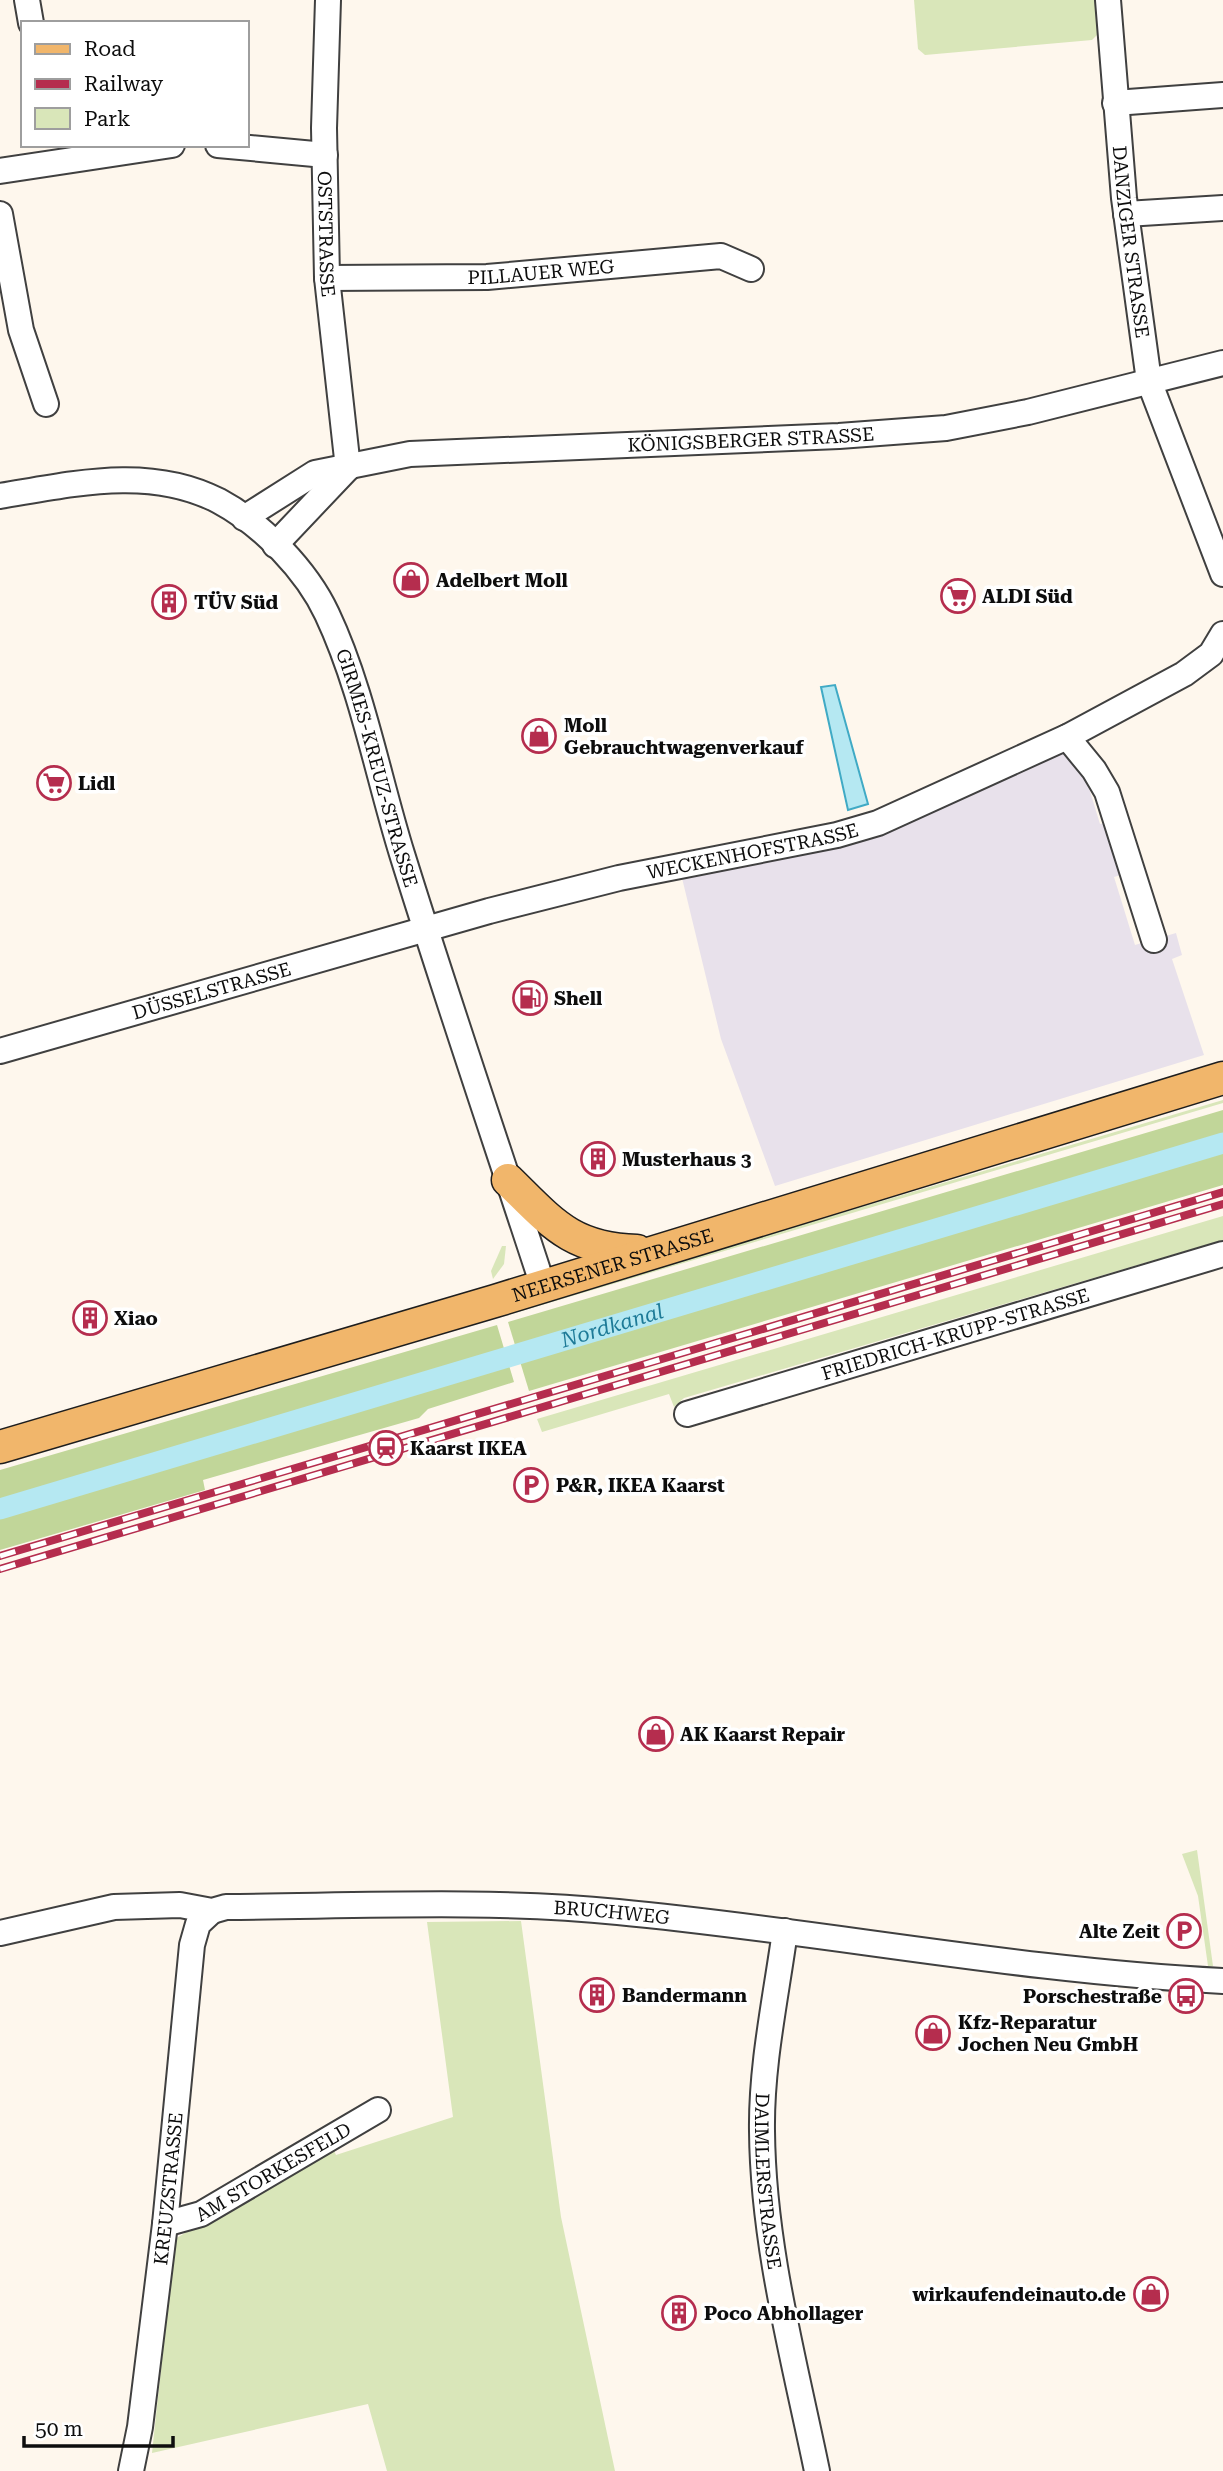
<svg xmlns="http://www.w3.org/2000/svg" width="1223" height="2471" viewBox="0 0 1223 2471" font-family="'Roboto Serif',serif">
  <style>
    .industrial { fill: #e8e1eb }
    .green { fill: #d9e6b9 }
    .forest { fill: #c1d699 }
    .water { fill: #b5e8f2; stroke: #40aac5; stroke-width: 2 }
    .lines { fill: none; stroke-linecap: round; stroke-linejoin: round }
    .canal { stroke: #b5e8f2; stroke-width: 21 }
    .minor-casing { stroke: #404040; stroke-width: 28 }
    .major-casing { stroke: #1e1e1e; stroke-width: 35 }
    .minor { stroke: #fff; stroke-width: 24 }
    .major { stroke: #f1b66b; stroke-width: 32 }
    .rail-casing { stroke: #b52d4e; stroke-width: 8 }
    .rail { stroke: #fff; stroke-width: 5; stroke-dasharray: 16; stroke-linecap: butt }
    .labels { text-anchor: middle; stroke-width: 7; stroke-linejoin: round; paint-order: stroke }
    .street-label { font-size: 19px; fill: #0d0d0d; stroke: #fff }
    .poi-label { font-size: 19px; font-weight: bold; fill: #0d0d0d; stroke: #fff; text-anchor: start }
    .water-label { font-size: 21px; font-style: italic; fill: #1d7a97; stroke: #fff }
  </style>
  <rect width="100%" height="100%" fill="#fef7ed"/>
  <polygon class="industrial" points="1065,751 1082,765 1100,824 1109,823 1124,874 1114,877 1135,945 1176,933 1182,955 1172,959 1204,1055 775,1186 721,1039 682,878 842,846 885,833"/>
  <g class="green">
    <polygon points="914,0 1095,0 1098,34 1092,40 925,55 918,49"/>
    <polygon points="1223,1100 1223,1103 505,1316 504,1313"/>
    <polygon points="1223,1216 1223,1240 684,1398 674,1407 669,1394 542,1432 537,1419"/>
    <polygon points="502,1246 506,1246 504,1264 493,1279 491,1271"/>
    <polygon points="1197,1850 1213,1966 1208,1966 1198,1896 1182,1854"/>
    <polygon points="521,1921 561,2217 615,2471 387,2471 368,2404 152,2453 175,2239 331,2144 336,2155 453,2117 427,1922"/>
  </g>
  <g class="forest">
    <polygon points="1223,1110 1223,1185 529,1391 508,1322"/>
    <polygon points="497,1325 514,1382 428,1409 419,1418 203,1480 205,1490 0,1550 0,1470"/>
  </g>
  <polygon class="water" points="835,685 868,804 848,810 821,687"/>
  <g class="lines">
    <path class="canal" id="s1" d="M0,1509L1223,1143"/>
    <g class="minor-casing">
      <g id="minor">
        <polyline points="27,0 31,23"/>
        <path id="s2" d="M328,0L324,128L327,278L348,468"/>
        <path id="s3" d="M1108,0L1124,198L1149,381L1223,574"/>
        <polyline points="1115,103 1223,95"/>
        <polyline points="218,145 325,155"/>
        <polyline points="0,171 172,145"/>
        <polyline points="0,214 21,330 46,404"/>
        <polyline points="1126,214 1223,208"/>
        <path id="s4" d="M327,278L487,277L721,256L751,269"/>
        <path id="s5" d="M0,496C73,484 150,465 219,501C262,524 307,571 327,614C362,688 378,777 402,854C447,999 496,1142 543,1286"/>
        <path id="s6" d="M244,518L315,473L410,454L839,436L946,428L1028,412L1223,363"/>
        <polyline points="275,545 348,468"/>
        <polyline points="1067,737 1094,770 1107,792 1154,940"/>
        <path id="s7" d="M0,1051L489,911L619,878L837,835L878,823L1067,737L1184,674L1211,654L1223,634"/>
        <path id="s8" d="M687,1414L1223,1254"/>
        <path id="s9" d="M785,1931C776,1997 761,2065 762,2131C763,2246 794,2359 817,2471"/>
        <path id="s10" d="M0,1933L114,1907L180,1905L212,1911L226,1907C356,1906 489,1899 618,1912C820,1931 1020,1971 1223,1981"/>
        <path id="s11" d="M165,2224L201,2214L378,2110"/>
        <path id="s12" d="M131,2471L140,2427L165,2224L192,1945L198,1924L212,1911"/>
      </g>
    </g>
    <g class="major-casing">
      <g id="major">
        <path d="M508,1180C552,1223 571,1249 637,1251"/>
        <path id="s13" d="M0,1447L495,1301L1223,1078"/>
      </g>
    </g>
    <use href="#minor" class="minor"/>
    <use href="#major" class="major"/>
    <g class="rail-casing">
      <g id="rail">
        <polyline points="0,1556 1223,1192"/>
        <polyline points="0,1569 1223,1204"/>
      </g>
    </g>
    <use href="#rail" class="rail"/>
  </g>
  <defs>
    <g id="shop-ring" transform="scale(1.75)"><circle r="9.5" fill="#fff" stroke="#b52d4e" stroke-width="1.5"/><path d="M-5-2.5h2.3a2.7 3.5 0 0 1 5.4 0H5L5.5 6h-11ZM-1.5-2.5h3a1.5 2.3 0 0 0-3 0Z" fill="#b52d4e"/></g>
    <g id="supermarket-ring" transform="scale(1.75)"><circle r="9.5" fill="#fff" stroke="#b52d4e" stroke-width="1.5"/><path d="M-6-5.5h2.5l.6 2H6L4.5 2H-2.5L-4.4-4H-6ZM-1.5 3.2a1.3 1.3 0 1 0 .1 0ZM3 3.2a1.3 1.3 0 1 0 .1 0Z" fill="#b52d4e"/></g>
    <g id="building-ring" transform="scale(1.75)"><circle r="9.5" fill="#fff" stroke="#b52d4e" stroke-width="1.5"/><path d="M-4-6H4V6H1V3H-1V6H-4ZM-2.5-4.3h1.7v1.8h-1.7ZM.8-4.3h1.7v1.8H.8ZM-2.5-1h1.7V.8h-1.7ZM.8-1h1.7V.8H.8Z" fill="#b52d4e"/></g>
    <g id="fuel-ring" transform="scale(1.75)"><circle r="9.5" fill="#fff" stroke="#b52d4e" stroke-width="1.5"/><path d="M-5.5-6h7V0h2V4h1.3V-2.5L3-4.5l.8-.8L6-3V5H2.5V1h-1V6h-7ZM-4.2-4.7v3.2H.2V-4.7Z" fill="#b52d4e"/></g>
    <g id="station-ring" transform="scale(1.75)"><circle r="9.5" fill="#fff" stroke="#b52d4e" stroke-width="1.5"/><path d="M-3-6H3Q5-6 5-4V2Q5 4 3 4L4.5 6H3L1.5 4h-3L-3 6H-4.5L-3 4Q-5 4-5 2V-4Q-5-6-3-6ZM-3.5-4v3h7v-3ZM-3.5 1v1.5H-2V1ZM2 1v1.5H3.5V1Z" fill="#b52d4e"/></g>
    <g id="parking-ring" transform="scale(1.75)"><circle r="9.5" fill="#fff" stroke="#b52d4e" stroke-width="1.5"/><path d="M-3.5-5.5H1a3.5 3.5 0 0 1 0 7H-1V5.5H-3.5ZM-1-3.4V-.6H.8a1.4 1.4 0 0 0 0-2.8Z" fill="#b52d4e"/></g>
    <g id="bus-ring" transform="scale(1.75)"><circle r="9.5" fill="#fff" stroke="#b52d4e" stroke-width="1.5"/><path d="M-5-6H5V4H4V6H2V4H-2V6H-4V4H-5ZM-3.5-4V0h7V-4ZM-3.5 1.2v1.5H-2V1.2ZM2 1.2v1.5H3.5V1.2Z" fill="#b52d4e"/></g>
  </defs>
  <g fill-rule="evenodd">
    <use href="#shop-ring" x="411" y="580"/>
    <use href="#supermarket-ring" x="958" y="596"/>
    <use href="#building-ring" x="169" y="602"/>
    <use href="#shop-ring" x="539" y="736"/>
    <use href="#supermarket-ring" x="54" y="783"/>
    <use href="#fuel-ring" x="530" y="998"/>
    <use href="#building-ring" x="598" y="1159"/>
    <use href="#building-ring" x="90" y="1318"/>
    <use href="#station-ring" x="386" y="1448"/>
    <use href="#parking-ring" x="531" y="1485"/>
    <use href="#shop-ring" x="656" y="1734"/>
    <use href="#parking-ring" x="1184" y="1931"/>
    <use href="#building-ring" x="597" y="1995"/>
    <use href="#bus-ring" x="1186" y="1996"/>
    <use href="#shop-ring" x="933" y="2033"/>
    <use href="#shop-ring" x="1151" y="2294"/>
    <use href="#building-ring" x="679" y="2313"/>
  </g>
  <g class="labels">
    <g class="street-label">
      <text dy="7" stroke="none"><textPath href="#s2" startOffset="234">OSTSTRASSE</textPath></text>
      <text dy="7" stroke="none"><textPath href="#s3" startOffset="243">DANZIGER STRASSE</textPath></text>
      <text dy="7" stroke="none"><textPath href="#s4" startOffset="214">PILLAUER WEG</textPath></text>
      <text dy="7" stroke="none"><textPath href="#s6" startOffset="522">KÖNIGSBERGER STRASSE</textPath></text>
      <text dy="7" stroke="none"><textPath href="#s5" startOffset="544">GIRMES-KREUZ-STRASSE</textPath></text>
      <text dy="7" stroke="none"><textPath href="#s7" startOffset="779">WECKENHOFSTRASSE</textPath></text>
      <text dy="7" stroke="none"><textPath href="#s7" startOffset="220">DÜSSELSTRASSE</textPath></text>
      <text dy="7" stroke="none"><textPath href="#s13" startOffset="639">NEERSENER STRASSE</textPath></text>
      <text dy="7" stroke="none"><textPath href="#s8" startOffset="280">FRIEDRICH-KRUPP-STRASSE</textPath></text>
      <text dy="7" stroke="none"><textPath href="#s10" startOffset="616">BRUCHWEG</textPath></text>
      <text dy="7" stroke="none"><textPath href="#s11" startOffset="121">AM STORKESFELD</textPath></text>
      <text dy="7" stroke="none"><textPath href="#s9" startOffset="252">DAIMLERSTRASSE</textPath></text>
      <text dy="7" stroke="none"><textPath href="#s12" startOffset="285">KREUZSTRASSE</textPath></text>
    </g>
    <g class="poi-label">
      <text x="436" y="587">Adelbert Moll</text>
      <text x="982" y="603">ALDI Süd</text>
      <text x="194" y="609">TÜV Süd</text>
      <text x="564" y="732">Moll<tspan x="564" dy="22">Gebrauchtwagenverkauf</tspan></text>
      <text x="78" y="790">Lidl</text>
      <text x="554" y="1005">Shell</text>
      <text x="622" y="1166">Musterhaus 3</text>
      <text x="114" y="1325">Xiao</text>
      <text x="410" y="1455">Kaarst IKEA</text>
      <text x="556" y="1492">P&amp;R, IKEA Kaarst</text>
      <text x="680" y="1741">AK Kaarst Repair</text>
      <text x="1160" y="1938" text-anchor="end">Alte Zeit</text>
      <text x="622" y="2002">Bandermann</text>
      <text x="1162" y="2003" text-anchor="end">Porschestraße</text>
      <text x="958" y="2029">Kfz-Reparatur<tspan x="958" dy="22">Jochen Neu GmbH</tspan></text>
      <text x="1126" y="2301" text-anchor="end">wirkaufendeinauto.de</text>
      <text x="704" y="2320">Poco Abhollager</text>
    </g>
    <g class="water-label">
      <text dy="7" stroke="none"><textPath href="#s1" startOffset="639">Nordkanal</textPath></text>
    </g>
  </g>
  <rect x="21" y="21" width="228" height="126" fill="#ffffff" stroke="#9e9e9e" stroke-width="2"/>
  <rect x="35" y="44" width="35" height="10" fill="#f1b66b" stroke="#9e9e9e" stroke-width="2"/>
  <text x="84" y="56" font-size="21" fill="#0d0d0d">Road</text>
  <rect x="35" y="79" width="35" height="10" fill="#b52d4e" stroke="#9e9e9e" stroke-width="2"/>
  <text x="84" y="91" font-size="21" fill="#0d0d0d">Railway</text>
  <rect x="35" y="108" width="35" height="21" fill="#d9e6b9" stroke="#9e9e9e" stroke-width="2"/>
  <text x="84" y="126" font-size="21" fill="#0d0d0d">Park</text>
  <path d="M24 2436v10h149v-10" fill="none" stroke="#0d0d0d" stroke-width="3.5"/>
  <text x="35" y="2436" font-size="21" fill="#0d0d0d" stroke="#ffffff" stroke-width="5" paint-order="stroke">50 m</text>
</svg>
